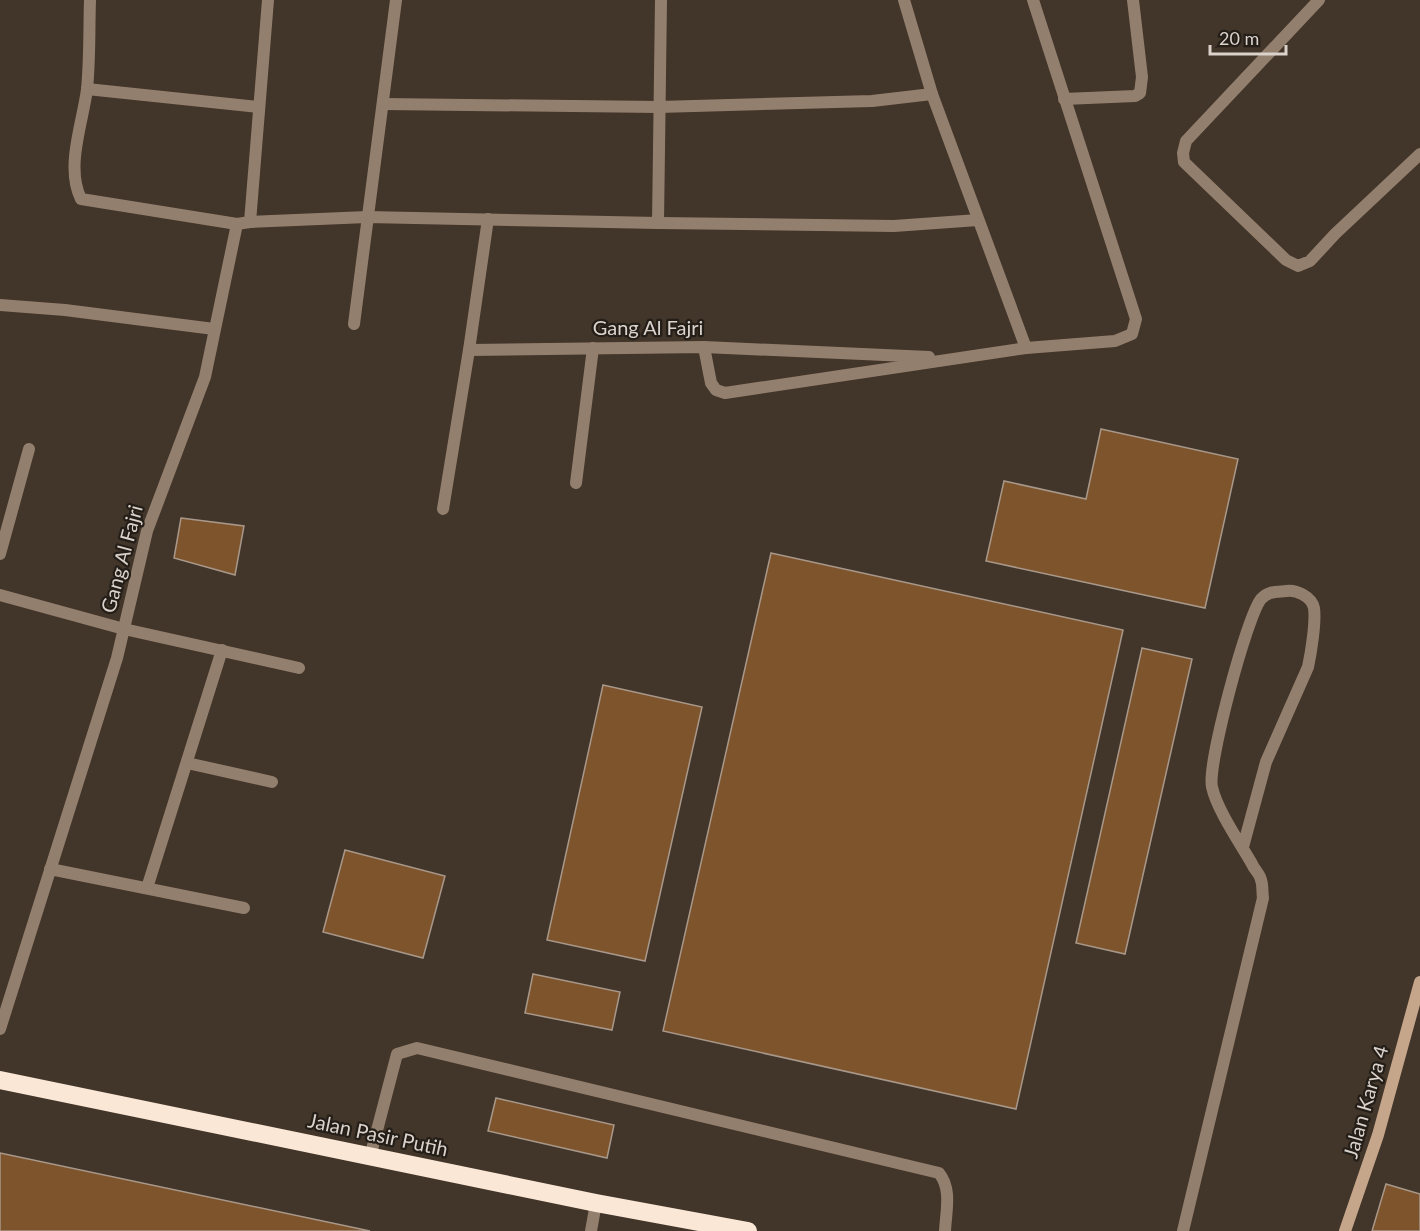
<svg xmlns="http://www.w3.org/2000/svg" width="1420" height="1231" viewBox="0 0 1420 1231" font-family="Lato,sans-serif">
  <style>
    .building { fill: #7e542d; stroke: #a8988a; stroke-width: 1.5 }
    .lines { fill: none; stroke-linecap: round; stroke-linejoin: round }
    .lane { stroke: #937f6e; stroke-width: 12 }
    .street { stroke: #937f6e; stroke-width: 12 }
    .secondary { stroke: #c6a68b; stroke-width: 12 }
    .highway { stroke: #fae7d6; stroke-width: 18 }
    .labels { text-anchor: middle; stroke-width: 4.5; stroke-linejoin: round; paint-order: stroke }
    .street-label { font-size: 20px; fill: #dbd2cb; stroke: #241e18 }
  </style>
  <rect width="100%" height="100%" fill="#423529"/>
  <g class="building">
    <polygon points="1101,429 1238,459 1205,608 986,561 1004,481 1086,499"/>
    <polygon points="181,518 244,526 235,575 174,558"/>
    <polygon points="771,553 1123,630 1016,1109 663,1031"/>
    <polygon points="1142,648 1192,659 1125,954 1076,943"/>
    <polygon points="603,685 702,707 645,961 547,940"/>
    <polygon points="345,850 445,876 423,958 323,932"/>
    <polygon points="533,974 620,992 612,1030 525,1013"/>
    <polygon points="496,1098 614,1125 607,1158 488,1131"/>
    <polygon points="0,1153 370,1231 0,1231"/>
    <polygon points="1386,1184 1420,1194 1420,1231 1372,1231"/>
  </g>
  <g class="lines">
    <g class="lane">
      <path d="M370,1157L397,1054L417,1048L939,1173C952,1189 946,1211 945,1231"/>
      <polyline points="591,1231 596,1203"/>
      <path d="M1183,1231L1263,898C1262,892 1263,885 1261,880C1260,874 1254,869 1252,864C1240,843 1217,810 1212,787C1207,765 1247,616 1261,599C1268,591 1276,592 1286,591C1296,589 1312,597 1314,608C1316,622 1311,653 1308,667L1266,762L1243,847"/>
    </g>
    <g class="street">
      <path d="M90,0C89,29 90,59 87,89C83,122 65,167 81,199L237,224"/>
      <polyline points="904,0 932,94 1026,348"/>
      <polyline points="1319,0 1186,141 1183,153 1184,162 1286,260 1298,266 1310,261 1335,234 1420,154"/>
      <polyline points="87,89 259,107"/>
      <polyline points="1064,99 1135,96 1140,93 1142,77 1133,0"/>
      <polyline points="383,104 659,107 872,101 932,94"/>
      <polyline points="488,219 469,350 704,347 929,357"/>
      <polyline points="250,222 268,0"/>
      <polyline points="658,223 894,226 978,220"/>
      <polyline points="0,305 65,310 214,329"/>
      <polyline points="354,324 396,0"/>
      <polyline points="704,347 711,383 716,390 725,393 1026,348 1115,341 1132,334 1136,319 1033,0"/>
      <polyline points="576,483 593,348"/>
      <polyline points="443,509 469,350"/>
      <polyline points="0,554 29,449"/>
      <polyline points="0,595 124,629 299,668"/>
      <polyline points="187,763 272,782"/>
      <polyline points="50,869 244,908"/>
      <polyline points="147,888 222,650"/>
      <polyline points="0,1029 117,658 147,531 205,377 237,224 250,222 367,217 658,223 661,0"/>
    </g>
    <polyline class="secondary" points="1345,1231 1378,1135 1420,982"/>
    <polyline class="highway" points="0,1080 596,1203 748,1231"/>
  </g>
  <g class="labels">
    <g class="street-label">
      <text x="648" y="335">Gang Al Fajri</text>
      <text transform="translate(122 559) rotate(-75)" y="7">Gang Al Fajri</text>
      <text transform="translate(1366 1102) rotate(-74)" y="7">Jalan Karya 4</text>
      <text transform="translate(378 1135) rotate(12)" y="7">Jalan Pasir Putih</text>
    </g>
  </g>
  <path d="M1210 45v9h76v-9" fill="none" stroke="#dbd2cb" stroke-width="3"/>
  <text x="1219" y="45" font-size="18" fill="#dbd2cb" stroke="#241e18" stroke-width="4.5" paint-order="stroke">20 m</text>
</svg>
